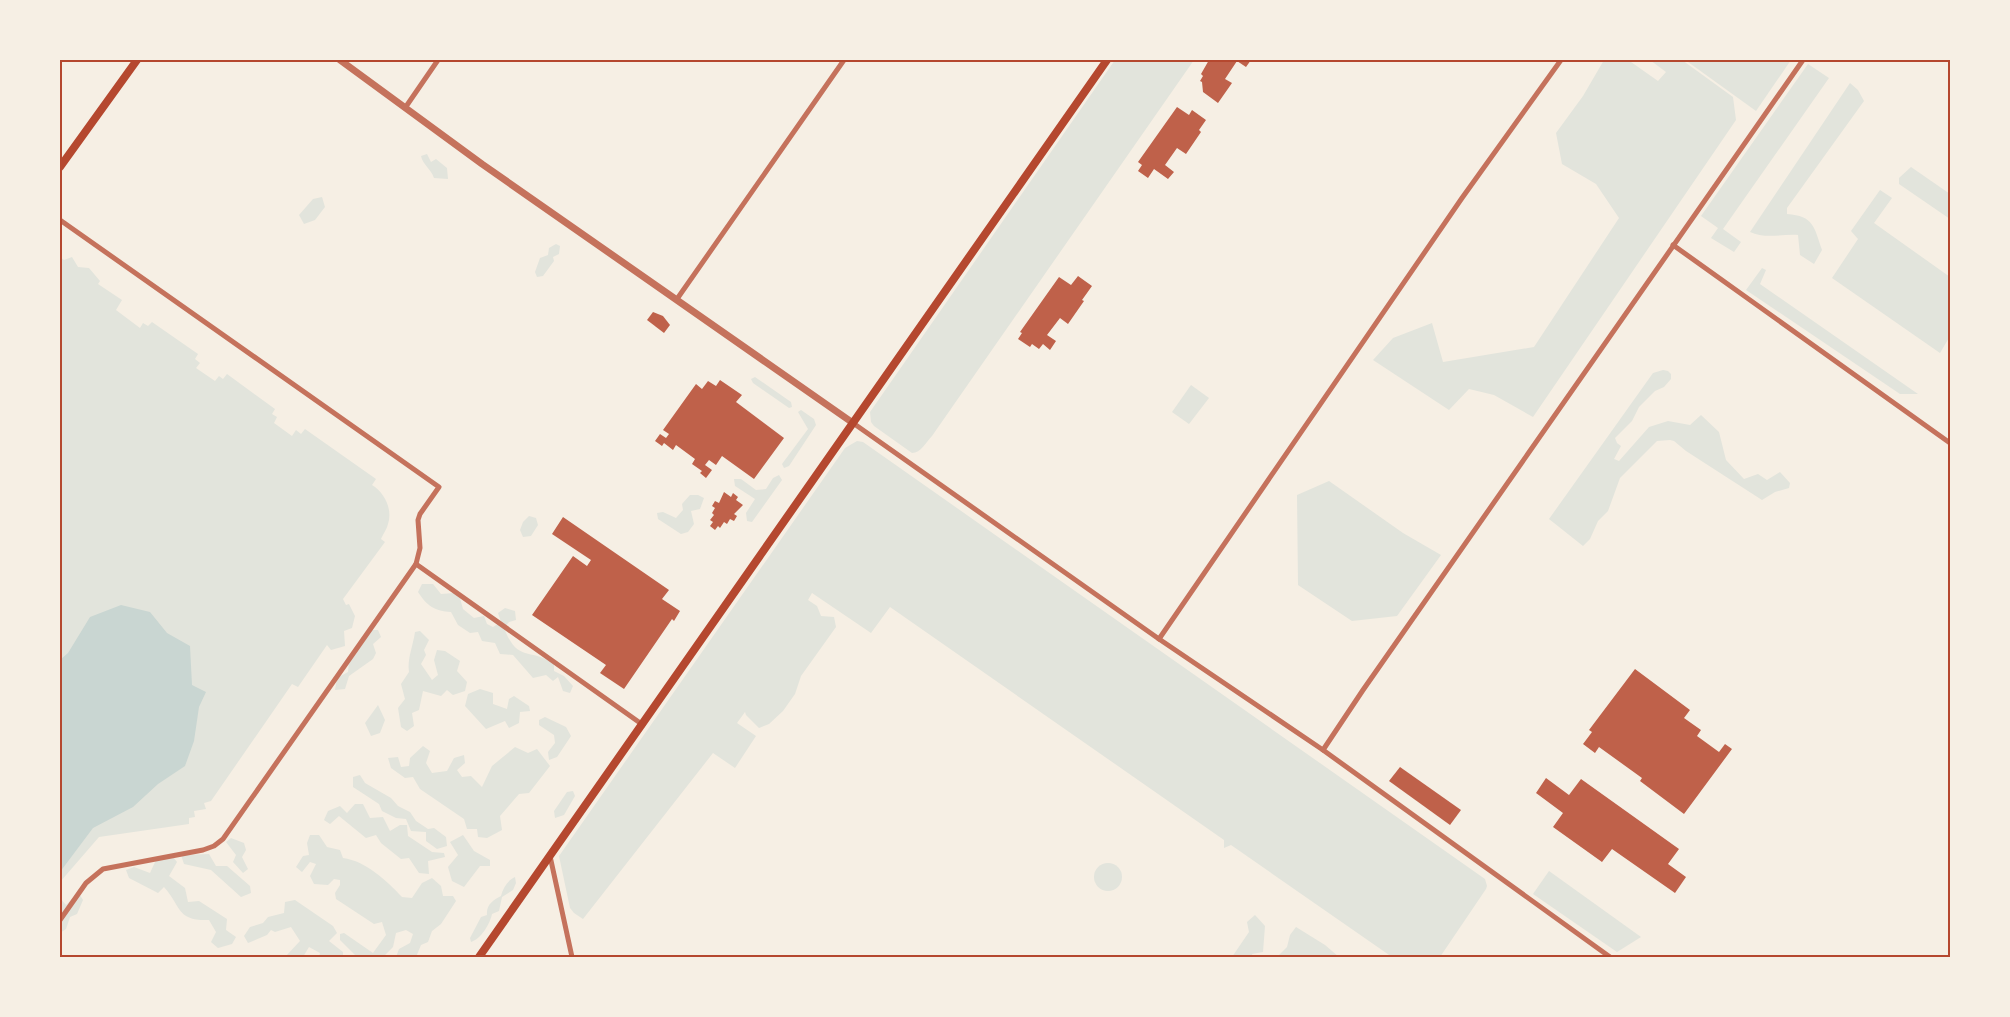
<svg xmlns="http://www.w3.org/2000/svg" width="2010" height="1017" viewBox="0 0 2010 1017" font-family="'Alegreya Sans',sans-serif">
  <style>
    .green { fill: #e2e4dc }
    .water { fill: #c9d6d2 }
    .building { fill: #bf614a }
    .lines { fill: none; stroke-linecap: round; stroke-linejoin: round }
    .minor { stroke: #c5725c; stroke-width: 5 }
    .tertiary { stroke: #c5725c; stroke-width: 7 }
    .secondary { stroke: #b5482f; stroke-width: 8 }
    .neatline { fill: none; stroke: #b5482f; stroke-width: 2 }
  </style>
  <rect width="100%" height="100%" fill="#f6efe4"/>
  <g class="green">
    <path d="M1115,60H1194L932,436C926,442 921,453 912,453L874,426L871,422L870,412Z"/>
    <polygon points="1604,60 1631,62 1658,81 1666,72 1650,60 1682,60 1733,97 1736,120 1533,417 1494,395 1469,389 1449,410 1373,360 1393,338 1432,323 1443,362 1534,347 1619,218 1596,184 1562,164 1556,133 1583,96"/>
    <polygon points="1688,60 1791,60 1756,111 1688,62"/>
    <polygon points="1808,64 1829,78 1723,229 1741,242 1734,252 1711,238 1718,228 1701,216"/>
    <path d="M1850,83L1858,90L1864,101L1787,208V214C1814,216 1814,227 1822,250L1814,264L1800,255L1798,235C1782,234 1764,239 1750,232Z"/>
    <path d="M427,154L431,162L436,159L447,168L448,179L434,178C431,169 423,165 421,156Z"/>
    <polygon points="1911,167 1950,194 1950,219 1899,184 1899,178"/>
    <polygon points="1880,190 1892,198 1874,223 1950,277 1950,336 1940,353 1832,278 1858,239 1851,231"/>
    <polygon points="322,197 325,207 315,220 304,224 299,215 313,199"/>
    <polygon points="556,244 560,246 559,254 553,257 554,261 543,276 537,277 535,272 540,258 548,255 549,248"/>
    <path d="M60,257L64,260L72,257L78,267L89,268L100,281L98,284L122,300L116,310L140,328L143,323L148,326L152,322L198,354L195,359L200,363L196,368L215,381L219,376L223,379L227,374L275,409L272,414L277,417L274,423L292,436L296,430L301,434L305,429L376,479L372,485C384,492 393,509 388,524C387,529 383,534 381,539L385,542L343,599L346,605L349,604L355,616L352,628L344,631L345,646L331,650L327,645L298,687L292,684L211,801L204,803L206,809L194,811L195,817L189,818V824L99,837L60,882Z"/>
    <polygon points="1762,268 1766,270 1760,284 1918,394 1900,394 1746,290"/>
    <polygon points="1663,370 1668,371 1671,374 1671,379 1664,387 1655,391 1639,407 1632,421 1615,438 1617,443 1621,446 1614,459 1619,461 1649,427 1668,421 1690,425 1701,415 1719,432 1726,460 1744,479 1758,474 1767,480 1780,472 1790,483 1789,488 1775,492 1762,500 1686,451 1674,441 1670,440 1657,441 1620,478 1608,511 1598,521 1590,539 1583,546 1549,519 1653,373"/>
    <polygon points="755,377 791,402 792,407 789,408 753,383 751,379"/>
    <polygon points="1191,385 1209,398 1189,424 1172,412"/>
    <polygon points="801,410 814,419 816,425 789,466 784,468 782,464 808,429 798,412"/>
    <polygon points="857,441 863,442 1485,879 1487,886 1486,889 1440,957 1392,957 1231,845 1224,848 1224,840 890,607 871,633 812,593 808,600 817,606 821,616 834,617 836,627 801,676 795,694 783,711 769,724 759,728 746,715 745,712 737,723 756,736 735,768 713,753 583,919 574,913 570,908 559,856 845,448"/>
    <polygon points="779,475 782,480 752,522 747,521 746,513 755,499 735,486 734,479 741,479 756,490 766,489 773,478"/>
    <polygon points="1329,481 1403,533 1441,555 1397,616 1352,621 1298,585 1297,495"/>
    <polygon points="690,495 698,495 704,498 700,509 691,511 694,524 688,532 681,534 658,519 657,513 663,512 676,518 683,510 682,504"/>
    <polygon points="529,516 536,518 538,525 531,536 523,537 520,530 523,522"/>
    <path d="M422,584H433L441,594L454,593L460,598L463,609L474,618L484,616L487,624L493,627L501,622L498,613L505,608L515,611L516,620L509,622L504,628C518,664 531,647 554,664V671L564,676L573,686L570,693L563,691L558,677L553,681L546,675L533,678L513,655L500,654L495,643L482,641L478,632L470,633L458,625L451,612C435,611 427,606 418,592Z"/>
    <polygon points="371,630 378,630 381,637 373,644 376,653 373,659 349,676 345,689 335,690 337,678 348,672 349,661"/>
    <path d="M420,631L429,640L424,650L426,655L421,664L432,680L438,675L434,660L437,650L445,651L460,661L457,671L467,682L465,691L453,695L447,690L441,696L423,691L419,710L412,713L414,726L407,731L401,727L398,708L405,699L401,684L409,672C407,659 413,646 415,632Z"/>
    <polygon points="480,689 493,693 493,704 507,709 509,699 514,696 529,706 530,711 520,712 519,723 509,728 505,721 486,729 465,706 468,694"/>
    <polygon points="378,705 385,720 380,733 371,736 365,723"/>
    <polygon points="545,717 566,727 571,736 557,757 549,760 548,752 555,743 554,735 539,725 539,720"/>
    <polygon points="423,746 430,751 426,763 432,773 447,771 454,758 464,755 465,763 457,770 462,777 471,776 482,787 492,766 515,747 528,753 537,749 550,766 529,793 519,794 500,816 502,830 487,838 478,837 477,829 467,829 464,819 420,789 413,777 405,778 391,768 388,758 398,757 401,767 409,766 410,758"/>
    <polygon points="360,775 365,783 391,798 398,806 410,812 416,821 428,829 434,828 446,837 447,846 437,849 426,841 426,832 411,831 406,819 396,818 382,811 379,804 353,787 353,777"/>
    <polygon points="573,791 575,796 564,815 555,818 554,811 567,792"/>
    <polygon points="355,804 363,804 370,818 383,817 390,831 400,825 407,825 408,836 432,852 444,853 445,857 428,861 429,874 419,873 409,858 401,859 381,843 376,835 366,838 339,816 330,824 324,820 328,811 340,806 347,813"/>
    <path d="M310,835H319L327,847L340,850L343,858C366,861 387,881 402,897L412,898L422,883L432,878L441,886L443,896H453L456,901L441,924L432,931L428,942L421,945L416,957H396L399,949L410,943L413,934L406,930L396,933L393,947L383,957H357L340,940V934L344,933L373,953L386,935L382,922L374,924L336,899L335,893L340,885V880L334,879L328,885L314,884L310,876L316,864L310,862L302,872L296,867L303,856L309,855L307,843Z"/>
    <polygon points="463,835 474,851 490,860 490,866 480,866 464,887 452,881 448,867 458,855 450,842"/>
    <polygon points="231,838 244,843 246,850 242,857 248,869 243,873 233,862 236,855 226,842"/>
    <polygon points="209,854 216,866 227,866 250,886 251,893 241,897 211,870 184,864 181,855"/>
    <path d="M173,857L177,862L169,876L185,888L188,902L199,901L227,919L226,930L236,937L232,944L218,948L211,942L216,932L209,920C176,921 182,907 164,887L158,893L129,878L126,870L134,867L150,873L156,860Z"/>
    <circle cx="1108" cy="877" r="14"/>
    <polygon points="1549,871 1641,937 1617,952 1533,894"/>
    <path d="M515,877L516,883L513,890L502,897L499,911L492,914C490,924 481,939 471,942L470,938L481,917L487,915C486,905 493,900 501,896C503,888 508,880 515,877Z"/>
    <polygon points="80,895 83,900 77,914 70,917 66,929 60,933 60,898 66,905 73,898"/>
    <polygon points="295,900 333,926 337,933 329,941 343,952 343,957 319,957 320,953 309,947 303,957 285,957 300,941 291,927 275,932 271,930 267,935 248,943 244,936 250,927 263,923 268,917 284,913 285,902"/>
    <polygon points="1255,915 1265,926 1263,952 1252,954 1253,957 1232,957 1249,932 1247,922"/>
    <polygon points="1296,927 1325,945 1339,957 1277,957 1287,947 1290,935"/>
  </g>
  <polygon class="water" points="121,605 150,612 167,633 190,646 192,685 206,692 199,707 194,741 185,766 158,784 133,807 93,828 60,872 60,660 68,653 90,617"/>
  <g class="building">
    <polygon points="1209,60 1251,60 1246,67 1237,61 1225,79 1232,83 1218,103 1203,92 1202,82 1200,81 1203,76 1201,74"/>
    <polygon points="1177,107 1189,115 1192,110 1206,120 1199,130 1201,132 1186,154 1177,148 1165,165 1174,172 1168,179 1154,169 1148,178 1138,171 1142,165 1138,162"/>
    <polygon points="1078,276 1092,286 1082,300 1084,301 1068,324 1060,318 1047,335 1056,341 1050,350 1043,344 1039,349 1032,344 1030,347 1018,339 1022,333 1020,332 1059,277 1071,285"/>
    <polygon points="653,312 663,316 670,325 664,333 647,320"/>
    <polygon points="720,380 742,395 736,402 784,438 754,479 722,456 716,465 709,460 705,465 712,470 706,478 700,473 702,471 692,464 695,459 676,445 673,450 664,443 662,446 655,441 660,434 666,438 669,434 663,430 696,384 702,389 708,381 716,386"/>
    <polygon points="724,492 731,497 733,493 738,497 736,500 743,505 734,514 737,516 734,521 730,519 727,524 724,522 720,528 718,526 715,530 710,526 713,522 710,520 714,515 712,513 715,508 712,506 715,501 719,503"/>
    <polygon points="563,517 669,590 662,599 680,611 674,621 672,619 624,689 600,673 606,665 532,615 573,556 587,566 591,560 552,534"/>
    <polygon points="1635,669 1690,710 1684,718 1701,730 1697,736 1719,752 1725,744 1732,749 1684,814 1640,781 1642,778 1599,747 1595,753 1583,744 1592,732 1589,730"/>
    <polygon points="1400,767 1461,810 1450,825 1389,781"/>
    <polygon points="1546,778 1569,795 1581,779 1679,849 1668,864 1686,877 1675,893 1612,849 1602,862 1553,827 1563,813 1536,793"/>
  </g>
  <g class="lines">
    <g class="minor">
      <polyline points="405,108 438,60"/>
      <polyline points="60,220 439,487 420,514 418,520 420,548 416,564 223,839 214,846 203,850 103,869 86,883 60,920"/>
      <polyline points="1673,245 1950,443"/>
      <polyline points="677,299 844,60"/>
      <polyline points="853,423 1159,639 1323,750 1610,957"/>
      <polyline points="416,564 643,725"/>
      <polyline points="1159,639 1462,198 1561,60"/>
      <polyline points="1323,750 1363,690 1803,60"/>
      <polyline points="550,856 572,957"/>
    </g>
    <polyline class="tertiary" points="340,60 482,164 853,423"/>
    <g class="secondary">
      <polyline points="60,167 137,60"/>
      <polyline points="479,957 1107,60"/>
    </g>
  </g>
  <rect width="2010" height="1017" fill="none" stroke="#f6efe4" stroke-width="122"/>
  <rect x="61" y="61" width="1888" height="895" class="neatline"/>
</svg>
